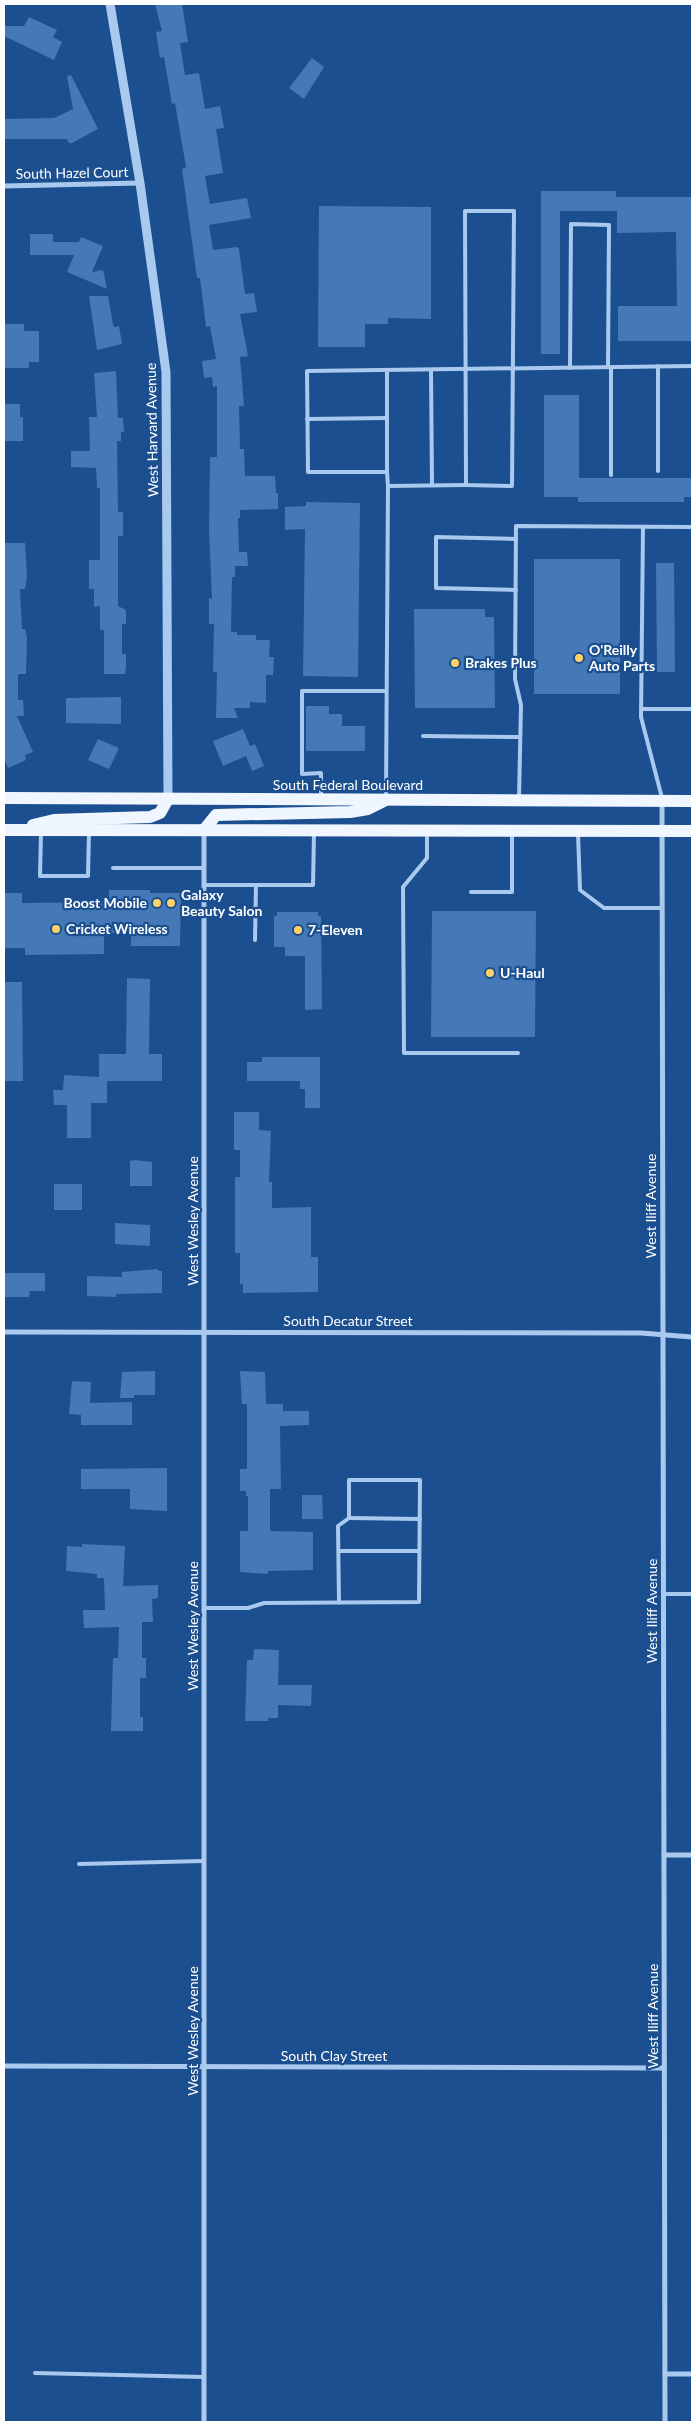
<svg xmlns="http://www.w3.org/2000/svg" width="696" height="2426" viewBox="0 0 696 2426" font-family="Lato,sans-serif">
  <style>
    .building { fill: #4478b7 }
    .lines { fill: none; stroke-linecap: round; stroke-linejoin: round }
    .service { stroke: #a9c9ee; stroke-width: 4 }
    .minor { stroke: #a9c9ee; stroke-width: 5 }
    .tertiary { stroke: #a9c9ee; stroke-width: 9 }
    .primary { stroke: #f0f6ff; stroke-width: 12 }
    .poi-dot { fill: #ffd166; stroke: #1b4f8f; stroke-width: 2 }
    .labels { text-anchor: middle; stroke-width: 4.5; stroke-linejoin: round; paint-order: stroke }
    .street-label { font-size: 14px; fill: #fff; stroke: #1b4f8f }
    .poi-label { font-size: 14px; font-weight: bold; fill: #fff; stroke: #1b4f8f; text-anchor: start }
  </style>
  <rect width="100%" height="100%" fill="#1b4f8f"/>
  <g class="building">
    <polygon points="155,4 182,4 188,42 180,43 185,75 199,73 205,109 220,106 224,128 216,129 223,173 205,176 210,204 247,198 251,218 209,225 213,250 237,247 239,249 245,294 254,293 257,312 240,314 248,356 240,357 244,406 239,406 240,449 244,449 245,476 275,476 276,493 278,493 278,509 240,510 240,518 238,518 239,552 247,552 248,566 235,566 235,577 232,577 231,632 237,632 237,635 256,635 256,640 270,640 269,657 274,657 273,675 266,675 266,703 250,702 250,708 234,708 238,718 216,718 217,672 213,672 214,624 209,624 209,598 212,599 209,530 210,457 217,457 217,386 213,387 212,377 204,378 202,361 216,359 210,326 206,327 200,278 197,278 182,169 186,167 175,103 172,104 164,57 160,58 156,32 162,31"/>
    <polygon points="29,17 57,30 53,37 62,42 54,60 4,36 4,26 24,26"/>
    <polygon points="312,58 324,67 304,99 289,88"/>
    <polygon points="71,75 98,129 72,143 69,143 67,139 4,139 4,119 54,118 73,109 67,76"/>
    <polygon points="541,191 616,191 616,197 692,197 692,341 618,341 618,306 677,306 676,232 617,233 617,211 560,211 560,354 541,354"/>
    <polygon points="319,206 431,207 431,319 388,318 388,324 365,324 365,347 318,347"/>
    <polygon points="30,234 53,234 53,242 79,242 81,237 103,246 92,272 103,270 107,289 67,272 74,255 30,255"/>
    <polygon points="89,296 108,296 113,324 114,327 119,326 122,344 97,350"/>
    <polygon points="4,324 24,324 24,331 39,331 39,362 29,362 29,368 5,368"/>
    <polygon points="116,371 118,418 123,418 124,432 121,432 121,441 117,441 118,512 123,512 123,536 118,536 118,606 126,610 126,624 122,624 122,654 126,654 126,668 125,674 104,674 104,630 100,630 100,606 94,607 94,589 89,589 89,560 100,560 100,488 97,488 96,468 71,467 71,451 90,451 89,417 97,417 94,373"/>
    <polygon points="544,395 579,395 579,478 692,478 692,497 684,497 684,502 578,502 578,497 544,497"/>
    <polygon points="4,404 20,404 20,417 23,417 23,441 4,441"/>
    <polygon points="306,502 360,503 358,677 303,676 305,529 285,530 285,507 306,506"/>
    <polygon points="4,543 25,543 27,577 25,589 20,589 22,629 25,629 27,638 26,674 18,674 18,700 23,700 24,716 17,716 33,752 25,755 26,760 8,768 4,759"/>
    <rect x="534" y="559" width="86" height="135"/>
    <polygon points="656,563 674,563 675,672 657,672"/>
    <polygon points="414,609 485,609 485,617 494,617 495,708 415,708"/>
    <polygon points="121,697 121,724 66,723 66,698"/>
    <polygon points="306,706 329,706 329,714 342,714 342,726 365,726 365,751 306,751"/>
    <polygon points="243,729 250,746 255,744 264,766 252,771 246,756 223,766 213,741"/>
    <polygon points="98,739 119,748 109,769 88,760"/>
    <polygon points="109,890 150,890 150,893 181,893 180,946 131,946 131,933 104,933 104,954 25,955 25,948 4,948 4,893 22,893 22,903 109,902"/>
    <polygon points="432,911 536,911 535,1037 431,1037"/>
    <polygon points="277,912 318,912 318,916 321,916 322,1009 305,1010 305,956 285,956 285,947 274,947 274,916 277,916"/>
    <polygon points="127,978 150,979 149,1054 162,1054 162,1081 107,1081 107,1103 91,1103 91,1138 67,1138 67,1105 54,1105 53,1090 63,1090 64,1075 99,1077 99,1054 126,1054"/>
    <polygon points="4,982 22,982 23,1081 4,1081"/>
    <polygon points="262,1057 320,1057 320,1108 305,1108 305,1089 300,1089 300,1081 247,1081 247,1062 262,1062"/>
    <polygon points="234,1112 259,1112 259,1130 271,1131 269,1182 272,1182 272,1208 311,1207 311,1257 318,1257 318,1292 243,1293 243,1284 240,1284 240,1253 235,1253 235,1177 240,1177 240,1150 234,1150"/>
    <polygon points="134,1160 152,1162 152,1186 130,1186 130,1161"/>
    <rect x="54" y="1184" width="28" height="26"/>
    <polygon points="115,1223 150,1225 150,1246 115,1244"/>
    <polygon points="158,1269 158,1271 162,1271 162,1293 116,1294 116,1297 87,1296 87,1276 122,1277 122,1272"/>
    <polygon points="4,1273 45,1273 45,1291 30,1291 29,1297 4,1297"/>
    <polygon points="155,1371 155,1395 134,1395 134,1398 120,1398 122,1372"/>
    <polygon points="240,1371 265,1372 266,1404 283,1404 283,1411 309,1411 309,1425 280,1426 281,1489 270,1489 270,1531 313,1532 313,1570 268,1571 268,1574 240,1572 240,1531 248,1531 248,1496 246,1496 246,1491 240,1491 240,1469 247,1469 247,1404 242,1404"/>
    <polygon points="72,1381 91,1382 90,1403 132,1402 132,1425 81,1425 81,1415 69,1414"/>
    <polygon points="167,1468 167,1511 130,1509 130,1489 81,1489 81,1469"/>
    <polygon points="302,1495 322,1495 323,1519 302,1519"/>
    <polygon points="82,1544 125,1546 123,1586 158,1585 158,1598 152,1599 153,1622 142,1622 142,1658 146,1658 146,1678 140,1678 140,1717 143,1717 143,1731 111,1731 113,1658 118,1658 119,1627 84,1628 83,1610 105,1610 104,1578 97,1578 97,1574 66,1571 67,1546 82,1547"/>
    <polygon points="254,1649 279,1650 278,1685 312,1685 311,1706 278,1705 278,1718 268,1718 268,1721 245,1721 247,1660 253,1660"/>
  </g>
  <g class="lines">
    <g class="service">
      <polygon points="465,211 514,211 512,486 466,485"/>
      <polyline points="570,368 571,224 609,225 608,367"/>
      <polyline points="387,370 387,472 308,472 307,371 692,366"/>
      <polyline points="431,370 432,485"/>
      <polyline points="307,419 387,418"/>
      <polyline points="658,471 658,366"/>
      <polyline points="387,472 388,486 466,485"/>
      <polyline points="611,475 611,367"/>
      <polyline points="643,527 641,717 662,798"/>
      <polyline points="516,590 436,588 436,537 516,539"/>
      <polyline points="641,709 692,709"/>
      <polyline points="423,736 520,737"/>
      <polyline points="386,796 388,486"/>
      <polyline points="321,797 321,773 302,774 302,691 386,691"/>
      <polyline points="519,798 521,705 515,679 516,526 692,527"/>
      <polyline points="41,832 40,876 88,876 89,831"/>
      <polyline points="427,833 427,858 403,887 404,1053 518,1053"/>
      <polyline points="578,833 580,890 604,908 662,908"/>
      <polyline points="113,868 204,868"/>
      <polyline points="204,885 313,885 314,833"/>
      <polyline points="471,892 512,892 512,833"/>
      <polyline points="255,940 256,885"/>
      <polyline points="349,1518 420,1519"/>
      <polyline points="339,1551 419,1551"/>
      <polyline points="663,1594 692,1594"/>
      <polyline points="204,1608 248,1608 264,1603 419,1602 420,1480 349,1480 349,1518 338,1526 339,1603"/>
      <polyline points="79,1864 204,1861"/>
      <polyline points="35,2373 204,2377"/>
    </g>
    <g class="minor">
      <polyline points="4,186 140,183"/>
      <polyline points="662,801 665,2422"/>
      <polyline points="4,1332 641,1333 692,1337"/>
      <polyline points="664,1855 692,1855"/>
      <polyline points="4,2066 664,2068"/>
      <polyline points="665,2374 692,2374"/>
      <polyline points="204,2422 204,830"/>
    </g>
    <polyline class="tertiary" points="110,4 140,183 166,372 168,799"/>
    <g class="primary">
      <polyline points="4,798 692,801"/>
      <polyline points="33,825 54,820 150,817 160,813 168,799"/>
      <polyline points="4,830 692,831"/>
      <polyline points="204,830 216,815 350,812 368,809 384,801"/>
    </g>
  </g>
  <g class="poi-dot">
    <circle cx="579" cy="658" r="5"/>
    <circle cx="455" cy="663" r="5"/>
    <circle cx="157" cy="903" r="5"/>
    <circle cx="171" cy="903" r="5"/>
    <circle cx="56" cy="929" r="5"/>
    <circle cx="298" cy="930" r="5"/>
    <circle cx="490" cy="973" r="5"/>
  </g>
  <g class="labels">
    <g class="street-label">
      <text transform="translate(72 173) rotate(-1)" y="5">South Hazel Court</text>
      <text transform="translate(152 430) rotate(-91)" y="5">West Harvard Avenue</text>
      <text x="348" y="790">South Federal Boulevard</text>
      <text transform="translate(651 1206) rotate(-90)" y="5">West Iliff Avenue</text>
      <text transform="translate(193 1221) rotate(-90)" y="5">West Wesley Avenue</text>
      <text x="348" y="1326">South Decatur Street</text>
      <text transform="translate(652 1611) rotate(-90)" y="5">West Iliff Avenue</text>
      <text transform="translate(193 1626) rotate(-90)" y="5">West Wesley Avenue</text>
      <text transform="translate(653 2016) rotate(-90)" y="5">West Iliff Avenue</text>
      <text transform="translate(193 2031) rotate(-90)" y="5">West Wesley Avenue</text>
      <text x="334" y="2061">South Clay Street</text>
    </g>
    <g class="poi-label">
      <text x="589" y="655">O'Reilly<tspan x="589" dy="16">Auto Parts</tspan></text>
      <text x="465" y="668">Brakes Plus</text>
      <text x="181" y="900">Galaxy<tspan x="181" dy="16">Beauty Salon</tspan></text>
      <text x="147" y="908" text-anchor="end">Boost Mobile</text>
      <text x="66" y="934">Cricket Wireless</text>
      <text x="308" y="935">7-Eleven</text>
      <text x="500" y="978">U-Haul</text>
    </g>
  </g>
  <rect width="696" height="2426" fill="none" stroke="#ffffff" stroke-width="10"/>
</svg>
